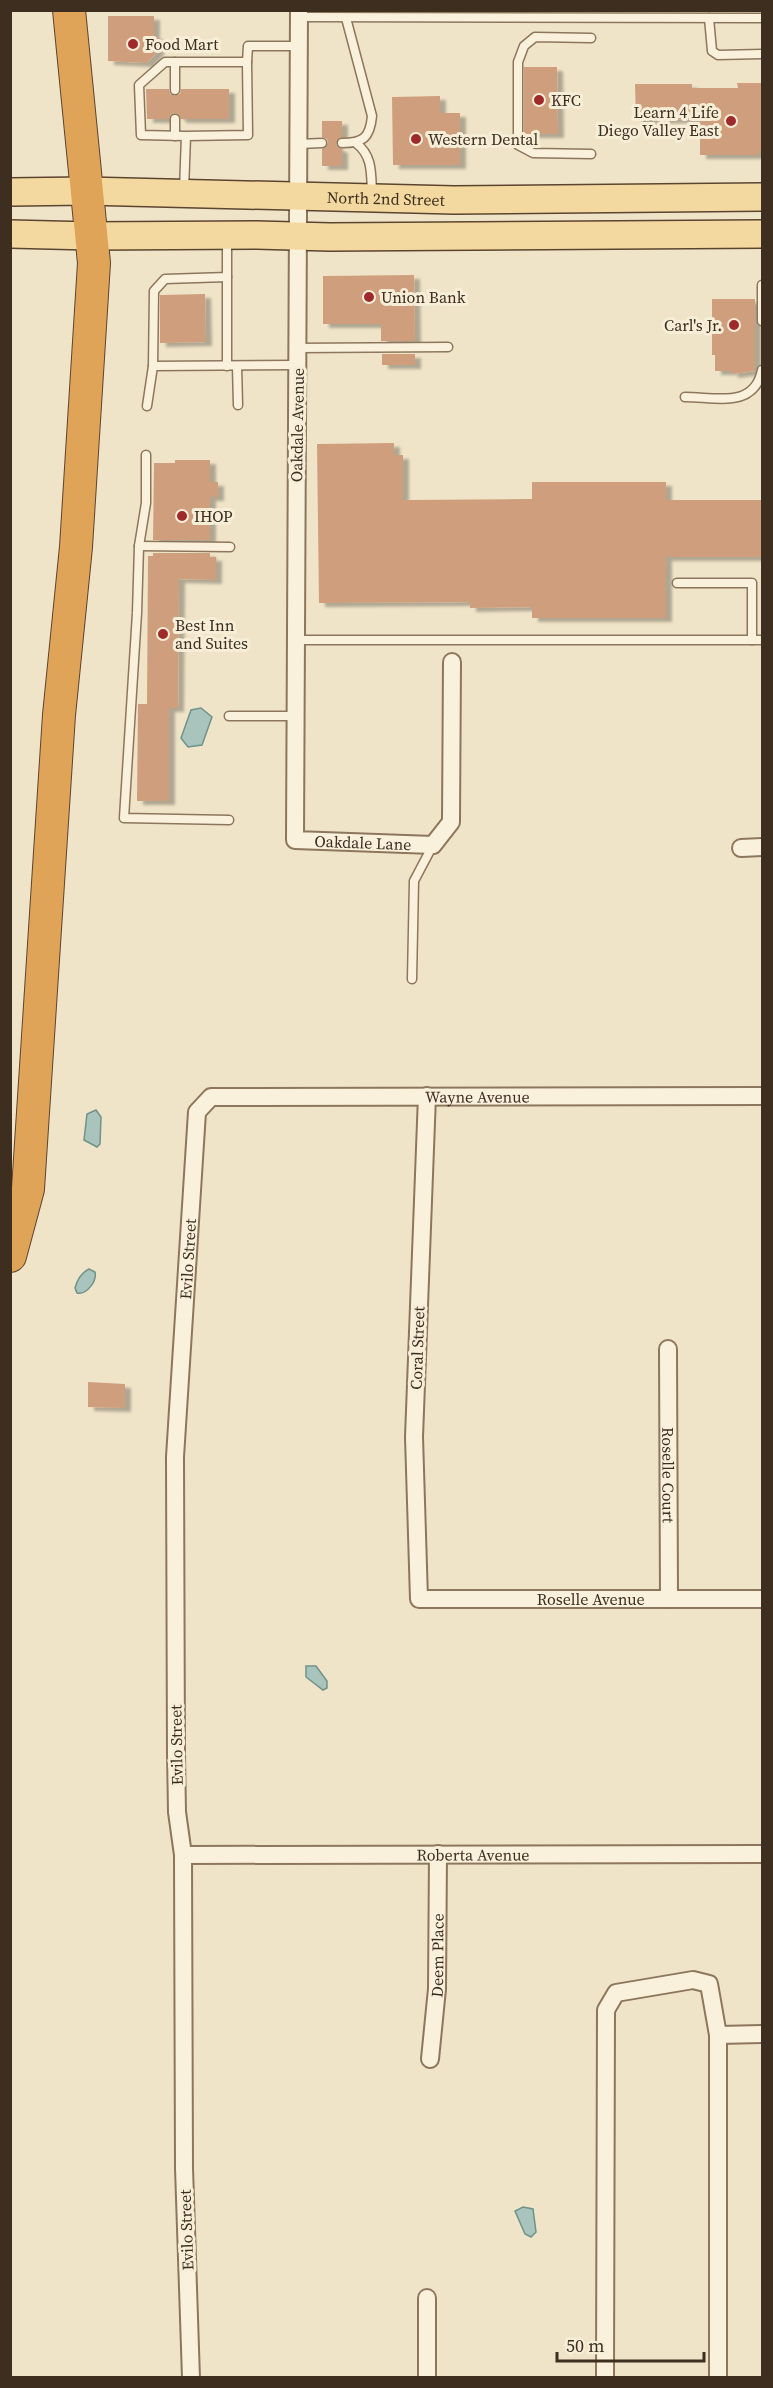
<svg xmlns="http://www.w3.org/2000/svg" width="773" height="2388" viewBox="0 0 773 2388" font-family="'Source Serif 4',serif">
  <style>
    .water { fill: #a9c4bc; stroke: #6f938a; stroke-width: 1.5 }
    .building { fill: #cf9f7d; filter: url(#shadow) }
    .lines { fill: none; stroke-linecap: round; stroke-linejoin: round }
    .lane-casing { stroke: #8d765c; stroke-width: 11 }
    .street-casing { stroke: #8d765c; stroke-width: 20 }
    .primary-casing { stroke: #5b4430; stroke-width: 30 }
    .highway-casing { stroke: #5b4430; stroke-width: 34 }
    .lane { stroke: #faf1dc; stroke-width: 8 }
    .street { stroke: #faf1dc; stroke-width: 16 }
    .primary { stroke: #f3d9a0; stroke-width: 27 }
    .highway { stroke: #e0a458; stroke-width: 32 }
    .poi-dot { fill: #9e2a2b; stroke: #f7eed8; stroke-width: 2 }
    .labels { text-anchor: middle; stroke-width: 6; stroke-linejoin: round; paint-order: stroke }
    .poi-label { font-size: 16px; fill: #3d2e20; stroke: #f7eed8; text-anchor: start }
    .street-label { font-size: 16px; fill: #3d2e20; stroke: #f7eed8 }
  </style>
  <defs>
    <filter id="shadow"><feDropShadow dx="6" dy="4" stdDeviation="1.5" flood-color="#0004"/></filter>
  </defs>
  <rect width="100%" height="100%" fill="#f0e4c8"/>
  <g class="water">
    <polygon points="201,708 212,717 202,745 188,747 181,738 191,710"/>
    <polygon points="96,1110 101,1117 100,1144 97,1147 84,1140 87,1114"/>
    <path d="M89,1269L95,1272C97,1281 87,1295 77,1293L75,1288C77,1280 81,1273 89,1269Z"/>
    <polygon points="306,1666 316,1666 327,1681 327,1688 323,1690 306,1677"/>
    <polygon points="523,2207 533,2209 536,2232 531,2237 525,2234 515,2211"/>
  </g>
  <g class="building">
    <polygon points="108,16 154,16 154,36 158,36 158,51 147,63 108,61"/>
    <polygon points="524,67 557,67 558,134 524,134"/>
    <polygon points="737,83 762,83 762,151 759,151 759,155 700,155 700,119 636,120 635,84 692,84 692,88 738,88"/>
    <polygon points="146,89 169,89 170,94 174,96 180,94 181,89 229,89 229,119 181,119 176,113 171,114 169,119 147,119"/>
    <polygon points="440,96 440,113 460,113 460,165 393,165 392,97"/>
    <polygon points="322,121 342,121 342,137 336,143 337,147 342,149 342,166 322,166 322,149 328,143 327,139 322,137"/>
    <polygon points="414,275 415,341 381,341 381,324 323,324 323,276"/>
    <polygon points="205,294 206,342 160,343 160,295"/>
    <polygon points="712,299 755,299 755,371 732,374 732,371 715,371 715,355 712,355"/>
    <rect x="382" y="354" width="33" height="11"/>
    <polygon points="394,443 394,455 403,455 403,500 532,499 532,482 666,482 666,500 762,500 762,557 666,557 666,618 532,618 532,607 470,608 470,602 319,603 317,444"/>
    <polygon points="175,460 210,460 210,482 218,482 218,497 210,497 210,540 153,540 154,463 175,463"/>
    <polygon points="153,553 210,553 210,557 216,557 216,580 179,579 178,708 169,708 169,801 137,801 138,704 147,704 148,556 153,556"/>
    <polygon points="88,1382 125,1384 125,1408 88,1407"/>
  </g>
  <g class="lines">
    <g class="lane-casing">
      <g id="lane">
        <polyline points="299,17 762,18"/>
        <polyline points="709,18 712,51 718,55 762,54"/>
        <polyline points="591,38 535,37 524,46 518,62 518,145 533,153 591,154"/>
        <polyline points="175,62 175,90"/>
        <polyline points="247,62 248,46 299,46"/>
        <polyline points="175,119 175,136"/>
        <path d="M342,143C363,143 370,138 372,116L346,18"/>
        <path d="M356,143C373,156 371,174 372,194"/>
        <polyline points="298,144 322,143"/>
        <polyline points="184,190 186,136 141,135 139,85 165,62 247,62 248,135 186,136"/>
        <polyline points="227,239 227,277 165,279 154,291 153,366 297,365"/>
        <polyline points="227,277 227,366"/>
        <polyline points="762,285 762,321"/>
        <polyline points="297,348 448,347"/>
        <polyline points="237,366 238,405"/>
        <path d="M685,397C716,397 754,409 762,370"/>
        <polyline points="147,406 153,366"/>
        <polyline points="146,455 146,503 139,546 137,613 124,818 229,820"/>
        <polyline points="139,546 230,547"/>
        <polyline points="677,583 752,583 752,640"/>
        <polyline points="295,640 762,640"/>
        <polyline points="229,716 295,716"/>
        <polyline points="412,979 414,881 433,845"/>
      </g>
    </g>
    <g class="street-casing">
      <g id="street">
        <path id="s1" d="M299,10L295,840L433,845L451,822L452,662"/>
        <polyline points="741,848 762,847"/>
        <path id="s2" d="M427,1096L414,1437L419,1599H762"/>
        <path id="s3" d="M668,1349L669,1599"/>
        <path id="s4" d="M183,1855L762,1854"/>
        <polyline points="718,2035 762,2034"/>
        <path id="s5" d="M430,2059L437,1989L438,1854"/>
        <polyline points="427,2298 427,2378"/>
        <path id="s6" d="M191,2378L184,2168L183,1855L177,1812L176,1753L175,1457L197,1112L211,1097L762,1096"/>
        <polyline points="605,2378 606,2010 616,1993 693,1980 709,1984 718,2035 718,2378"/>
      </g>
    </g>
    <g class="primary-casing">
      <g id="primary">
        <path id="s7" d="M10,192L86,191L454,200L762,197"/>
        <polyline points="10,234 91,236 256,235 330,237 762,234"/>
      </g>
    </g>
    <g class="highway-casing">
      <polyline id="highway" points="10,1256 28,1189 59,715 76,547 94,263 69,10"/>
    </g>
    <use href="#lane" class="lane"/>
    <use href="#street" class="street"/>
    <use href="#primary" class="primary"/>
    <use href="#highway" class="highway"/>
  </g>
  <g class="poi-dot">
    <circle cx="133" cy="44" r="6"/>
    <circle cx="539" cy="100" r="6"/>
    <circle cx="731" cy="121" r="6"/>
    <circle cx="416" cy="139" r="6"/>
    <circle cx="369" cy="297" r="6"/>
    <circle cx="734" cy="325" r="6"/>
    <circle cx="182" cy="516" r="6"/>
    <circle cx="163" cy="634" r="6"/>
  </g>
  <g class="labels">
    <g class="poi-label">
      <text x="145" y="50">Food Mart</text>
      <text x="551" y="106">KFC</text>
      <text x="719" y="118" text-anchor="end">Learn 4 Life<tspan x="719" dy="18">Diego Valley East</tspan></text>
      <text x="428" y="145">Western Dental</text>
      <text x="381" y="303">Union Bank</text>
      <text x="722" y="331" text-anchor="end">Carl's Jr.</text>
      <text x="194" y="522">IHOP</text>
      <text x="175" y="631">Best Inn<tspan x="175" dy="18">and Suites</tspan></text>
    </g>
    <g class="street-label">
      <text dy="6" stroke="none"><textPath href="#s7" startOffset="376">North 2nd Street</textPath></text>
      <text transform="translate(297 425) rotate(-89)" y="6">Oakdale Avenue</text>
      <text dy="6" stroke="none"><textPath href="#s1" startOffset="898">Oakdale Lane</textPath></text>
      <text dy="6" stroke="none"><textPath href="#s6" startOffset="1554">Wayne Avenue</textPath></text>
      <text dy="6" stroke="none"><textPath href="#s6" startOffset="1120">Evilo Street</textPath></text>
      <text transform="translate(417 1348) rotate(-88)" y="6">Coral Street</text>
      <text dy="6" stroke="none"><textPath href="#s3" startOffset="126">Roselle Court</textPath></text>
      <text dy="6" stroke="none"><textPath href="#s2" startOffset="675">Roselle Avenue</textPath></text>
      <text transform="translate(176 1745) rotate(-91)" y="6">Evilo Street</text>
      <text dy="6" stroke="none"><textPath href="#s4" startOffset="290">Roberta Avenue</textPath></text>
      <text dy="6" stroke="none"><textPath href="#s5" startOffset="104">Deem Place</textPath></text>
      <text transform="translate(186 2230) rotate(-92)" y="6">Evilo Street</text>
    </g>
  </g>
  <rect width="773" height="2388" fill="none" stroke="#3d2e20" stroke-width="24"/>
  <path d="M557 2352v9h147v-9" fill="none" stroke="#3d2e20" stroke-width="3"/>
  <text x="566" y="2352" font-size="18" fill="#3d2e20" stroke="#f7eed8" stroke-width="4.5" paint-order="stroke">50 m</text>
</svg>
